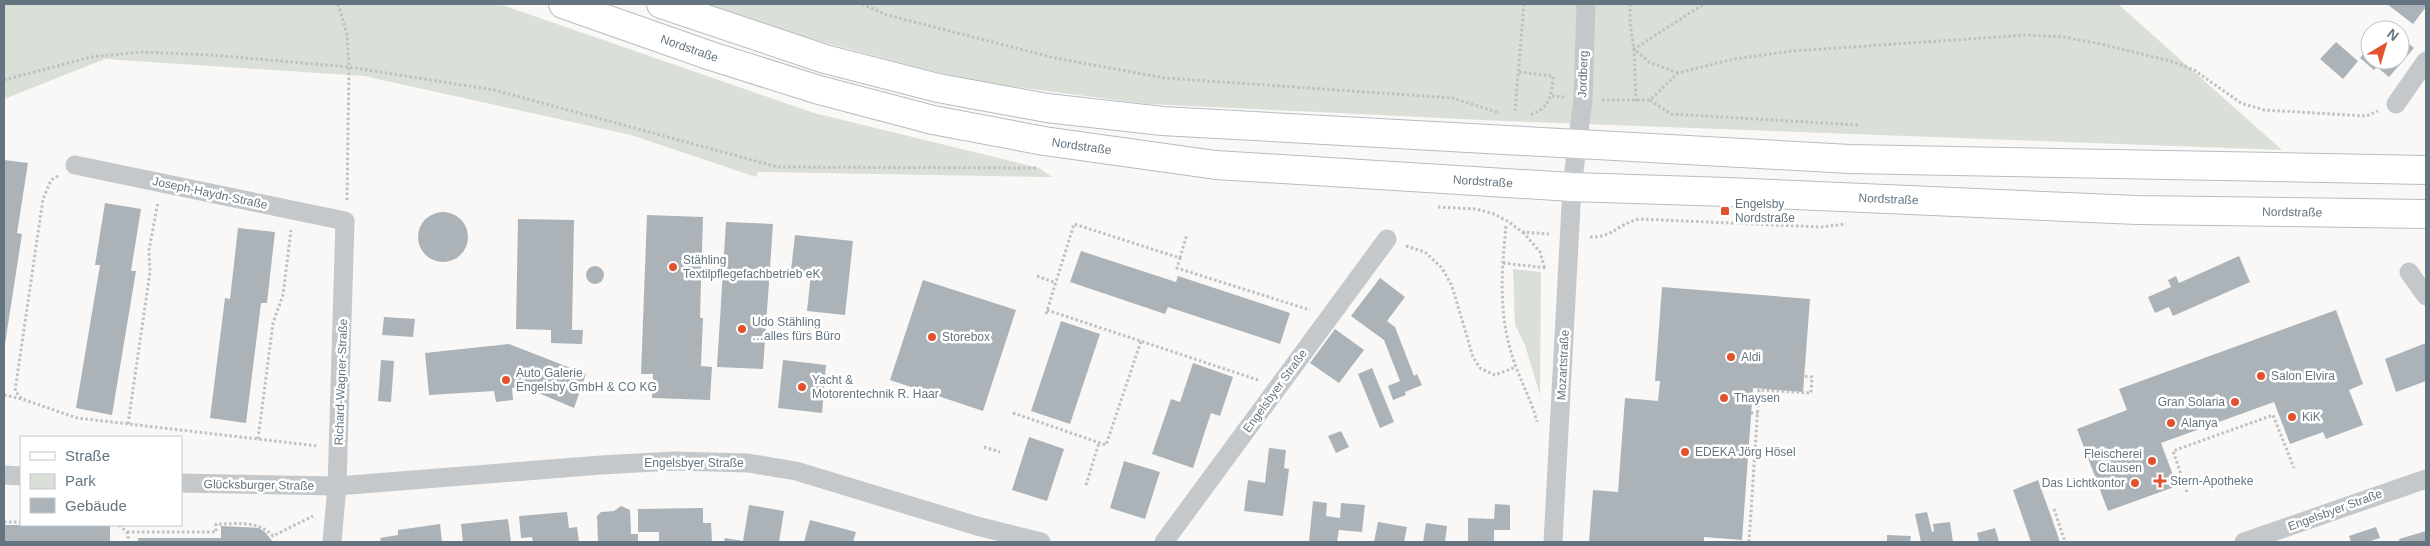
<svg xmlns="http://www.w3.org/2000/svg" width="2430" height="546" viewBox="0 0 2430 546" font-family="Helvetica,sans-serif">
  <style>
    .green { fill: #dae0d7 }
    .building { fill: #abb3b9 }
    .lines { fill: none; stroke-linecap: round; stroke-linejoin: round }
    .primary-casing { stroke: #b7bcbf; stroke-width: 30 }
    .path { stroke: #bec1c3; stroke-width: 3; stroke-dasharray: 2.5 2.5; stroke-linecap: butt }
    .minor { stroke: #c4c8cb; stroke-width: 19 }
    .primary { stroke: #fff; stroke-width: 28 }
    .poi-dot { fill: #e2522d; stroke: #fff; stroke-width: 2 }
    .labels { text-anchor: middle; stroke-width: 5; stroke-linejoin: round; paint-order: stroke }
    .street-label { font-size: 12px; fill: #647581; stroke: #fff }
    .poi-label { font-size: 12px; fill: #647581; stroke: #fff; text-anchor: start }
  </style>
  <rect width="100%" height="100%" fill="#f9f8f6"/>
  <g class="green">
    <polygon points="4,4 499,4 814,113 1039,168 1052,177 758,172 756,177 631,135 364,76 105,59 4,99"/>
    <polygon points="707,4 2118,4 2282,150 1503,121 1147,104 970,81 792,34"/>
    <polygon points="1513,269 1541,272 1540,395 1525,345 1515,325"/>
  </g>
  <g class="building">
    <polygon points="2387,4 2426,4 2426,7 2413,24"/>
    <polygon points="2400,36 2414,48 2389,77 2377,67 2374,70 2360,58 2370,46 2370,60 2400,60"/>
    <polygon points="2336,42 2358,61 2343,79 2320,59"/>
    <polygon points="4,160 28,163 17,233 22,234 5,344"/>
    <polygon points="105,203 141,209 131,271 136,271 112,415 76,408 100,265 95,265"/>
    <circle cx="443" cy="237" r="25"/>
    <polygon points="647,215 703,217 700,318 703,318 701,366 712,367 710,400 652,398 653,374 641,374"/>
    <polygon points="518,219 574,220 572,330 583,330 582,344 551,343 551,330 516,329"/>
    <polygon points="726,222 773,224 763,369 717,367"/>
    <polygon points="238,228 275,232 267,303 261,303 246,423 210,418 225,298 230,299"/>
    <polygon points="795,235 853,241 845,315 807,311 811,273 791,270"/>
    <polygon points="1081,251 1176,282 1178,276 1290,313 1280,344 1168,307 1165,314 1070,282"/>
    <polygon points="2239,256 2250,282 2173,316 2169,307 2155,313 2148,297 2171,287 2168,280 2176,276 2179,283"/>
    <circle cx="595" cy="275" r="9"/>
    <polygon points="1380,278 1405,297 1387,321 1395,327 1414,376 1417,374 1422,385 1405,392 1406,395 1393,400 1388,386 1400,381 1384,340 1351,316"/>
    <polygon points="923,280 1016,310 983,411 890,380"/>
    <polygon points="1662,287 1810,299 1803,392 1753,388 1742,540 1704,537 1704,542 1589,542 1593,490 1618,492 1625,398 1658,401 1660,381 1655,381"/>
    <polygon points="2336,310 2363,384 2349,390 2363,425 2326,439 2323,432 2290,444 2274,402 2161,443 2177,486 2108,511 2077,429 2127,410 2119,389"/>
    <polygon points="384,317 415,319 413,337 382,335"/>
    <polygon points="1061,321 1100,334 1070,424 1031,411"/>
    <polygon points="1335,329 1364,350 1339,383 1310,363"/>
    <polygon points="2426,343 2426,381 2396,392 2385,359"/>
    <polygon points="509,344 586,374 574,408 522,386 512,388 513,400 496,402 494,391 429,395 425,353"/>
    <polygon points="381,360 394,361 391,402 378,401"/>
    <polygon points="783,360 826,365 822,413 778,408"/>
    <polygon points="1193,363 1233,377 1220,416 1211,413 1193,468 1152,454 1171,399 1180,402"/>
    <polygon points="1372,368 1394,422 1380,428 1358,374"/>
    <polygon points="1341,431 1349,447 1336,453 1328,436"/>
    <polygon points="1029,437 1064,449 1047,501 1012,490"/>
    <polygon points="1269,448 1286,450 1284,468 1289,469 1283,516 1244,511 1248,480 1265,483"/>
    <polygon points="1124,461 1160,472 1145,519 1110,508"/>
    <polygon points="2038,480 2051,516 2060,542 2031,542 2013,490"/>
    <polygon points="1313,501 1327,503 1326,516 1340,518 1341,503 1365,505 1362,532 1339,530 1337,542 1309,542"/>
    <polygon points="1495,504 1510,505 1510,530 1494,530 1494,542 1468,542 1468,518 1494,519"/>
    <polygon points="749,505 784,511 779,542 724,542 725,538 743,541"/>
    <polygon points="621,506 630,510 631,534 638,534 638,542 598,542 597,516 601,512 614,511"/>
    <polygon points="703,508 703,523 711,523 712,542 659,542 659,532 638,532 638,509"/>
    <polygon points="567,512 569,528 577,527 579,542 533,542 532,537 521,538 519,516"/>
    <polygon points="1927,512 1932,532 1934,531 1933,524 1950,522 1953,542 1921,542 1915,514"/>
    <polygon points="508,519 511,542 463,542 461,524"/>
    <polygon points="810,520 856,532 853,542 804,542"/>
    <polygon points="1378,522 1407,527 1404,542 1374,542"/>
    <polygon points="1426,523 1447,526 1445,542 1423,542"/>
    <polygon points="440,524 442,542 381,542 380,538 398,535 398,530"/>
    <rect x="4" y="525" width="106" height="17"/>
    <polygon points="221,526 259,528 265,532 273,542 138,542 138,538 221,538"/>
    <polygon points="2376,527 2380,538 2367,542 2351,542 2349,536"/>
    <polygon points="1995,528 1999,542 1979,542 1977,533"/>
    <polygon points="2426,531 2426,542 2400,542 2399,539"/>
    <polygon points="1887,535 1911,536 1910,542 1887,542"/>
  </g>
  <g class="lines">
    <g class="primary-casing">
      <g id="primary">
        <path id="s1" d="M563,4L711,56L819,90L933,120L1044,141L1216,165L1572,187L1727,192L2137,210L2426,214"/>
        <polyline points="661,4 825,59 938,88 1047,108 1162,121 1850,159 2426,170"/>
      </g>
    </g>
    <g class="path">
      <polyline points="338,4 347,34 349,67 347,200"/>
      <polyline points="862,4 887,15 1055,58 1165,78 1452,98 1500,113"/>
      <polyline points="1630,4 1630,23 1634,49 1636,101"/>
      <path d="M1519,72L1553,76C1552,95 1550,108 1530,115"/>
      <polyline points="1678,73 1649,62 1634,49 1704,4"/>
      <polyline points="4,80 91,57 142,52 211,55 349,67 494,90 778,167 1037,168"/>
      <polyline points="1552,96 1564,97"/>
      <polyline points="1602,100 1650,100 1678,73 1734,59 1792,51 2028,35 2064,37 2101,44 2170,61 2194,70 2241,103 2264,110 2366,116 2378,111"/>
      <polyline points="1650,100 1671,114 1858,125"/>
      <polyline points="1515,111 1524,4"/>
      <polyline points="58,176 51,180 43,199 15,391 22,399 77,418 318,446"/>
      <polyline points="1438,207 1476,209 1494,214 1509,222 1522,232 1549,234"/>
      <path d="M1506,226C1501,276 1498,319 1516,367C1523,386 1532,402 1537,422"/>
      <polyline points="1523,232 1540,252 1545,269"/>
      <path d="M1590,237C1613,238 1617,224 1639,219L1821,227L1846,224"/>
      <polyline points="1406,246 1425,252 1442,268 1452,286 1473,357 1480,368 1495,375 1516,367"/>
      <polyline points="1180,258 1187,234"/>
      <polyline points="1503,263 1547,268"/>
      <polyline points="1037,276 1056,283"/>
      <polyline points="1047,310 1258,380"/>
      <polyline points="1046,314 1074,224 1180,258 1177,268 1310,310"/>
      <polyline points="4,395 22,399"/>
      <polyline points="1013,413 1106,445 1141,341"/>
      <polyline points="1751,413 1758,413"/>
      <polyline points="128,424 150,272 149,250 158,202"/>
      <polyline points="258,439 273,323 283,295 291,230"/>
      <polyline points="984,447 1000,452"/>
      <polyline points="1086,485 1099,443"/>
      <polyline points="2187,492 2173,451 2273,415 2294,468"/>
      <polyline points="2054,509 2065,542"/>
      <polyline points="4,522 21,522"/>
      <polyline points="119,525 127,532 129,542"/>
      <path d="M127,532H216V524C237,524 258,520 273,536L313,516"/>
      <polyline points="1749,542 1759,390 1811,393 1812,377 1804,376"/>
    </g>
    <g class="minor">
      <polyline points="2396,104 2426,61"/>
      <polyline points="75,165 345,221 337,486 332,542"/>
      <polyline points="2409,272 2426,296"/>
      <polyline points="4,475 21,476"/>
      <polyline points="181,483 337,486 601,465 674,461 748,463 796,471 977,526 1041,542"/>
      <polyline points="1164,542 1387,239"/>
      <polyline points="1553,542 1572,187 1583,99 1586,4"/>
      <polyline points="2244,542 2426,479"/>
    </g>
    <use href="#primary" class="primary"/>
  </g>
  <g class="poi-dot">
    <rect x="1720" y="206" width="10" height="10" rx="2.5"/>
    <circle cx="673" cy="267" r="5"/>
    <circle cx="742" cy="329" r="5"/>
    <circle cx="932" cy="337" r="5"/>
    <circle cx="1731" cy="357" r="5"/>
    <circle cx="2261" cy="376" r="5"/>
    <circle cx="506" cy="380" r="5"/>
    <circle cx="802" cy="387" r="5"/>
    <circle cx="1724" cy="398" r="5"/>
    <circle cx="2235" cy="402" r="5"/>
    <circle cx="2292" cy="417" r="5"/>
    <circle cx="2171" cy="423" r="5"/>
    <circle cx="1685" cy="452" r="5"/>
    <circle cx="2152" cy="461" r="5"/>
    <path d="M2157.5 473.5h5v5h5v5h-5v5h-5v-5h-5v-5h5z"/>
    <circle cx="2135" cy="483" r="5"/>
  </g>
  <g class="labels">
    <g class="street-label">
      <text dy="4" stroke="none"><textPath href="#s1" startOffset="134">Nordstraße</textPath></text>
      <text transform="translate(1583 74) rotate(-88)" y="4">Jordberg</text>
      <text dy="4" stroke="none"><textPath href="#s1" startOffset="539">Nordstraße</textPath></text>
      <text dy="4" stroke="none"><textPath href="#s1" startOffset="942">Nordstraße</textPath></text>
      <text transform="translate(210 193) rotate(12)" y="4">Joseph-Haydn-Straße</text>
      <text dy="4" stroke="none"><textPath href="#s1" startOffset="1348">Nordstraße</textPath></text>
      <text dy="4" stroke="none"><textPath href="#s1" startOffset="1752">Nordstraße</textPath></text>
      <text transform="translate(1563 365) rotate(-87)" y="4">Mozartstraße</text>
      <text transform="translate(341 382) rotate(-88)" y="4">Richard-Wagner-Straße</text>
      <text transform="translate(1275 391) rotate(-54)" y="4">Engelsbyer Straße</text>
      <text x="694" y="467">Engelsbyer Straße</text>
      <text transform="translate(259 485) rotate(1)" y="4">Glücksburger Straße</text>
      <text transform="translate(2335 510) rotate(-20)" y="4">Engelsbyer Straße</text>
    </g>
    <g class="poi-label">
      <text x="1735" y="208">Engelsby<tspan x="1735" dy="14">Nordstraße</tspan></text>
      <text x="683" y="264">Stähling<tspan x="683" dy="14">Textilpflegefachbetrieb eK</tspan></text>
      <text x="752" y="326">Udo Stähling<tspan x="752" dy="14">…alles fürs Büro</tspan></text>
      <text x="942" y="341">Storebox</text>
      <text x="1741" y="361">Aldi</text>
      <text x="516" y="377">Auto Galerie<tspan x="516" dy="14">Engelsby GmbH &amp; CO KG</tspan></text>
      <text x="2271" y="380">Salon Elvira</text>
      <text x="812" y="384">Yacht &amp;<tspan x="812" dy="14">Motorentechnik R. Haar</tspan></text>
      <text x="1734" y="402">Thaysen</text>
      <text x="2225" y="406" text-anchor="end">Gran Solaria</text>
      <text x="2302" y="421">KiK</text>
      <text x="2181" y="427">Alanya</text>
      <text x="1695" y="456">EDEKA Jörg Hösel</text>
      <text x="2142" y="458" text-anchor="end">Fleischerei<tspan x="2142" dy="14">Clausen</tspan></text>
      <text x="2170" y="485">Stern-Apotheke</text>
      <text x="2125" y="487" text-anchor="end">Das Lichtkontor</text>
    </g>
  </g>
  <rect width="2430" height="546" fill="none" stroke="#647581" stroke-width="10"/>
  <rect x="20" y="436" width="162" height="90" fill="#ffffff" stroke="#c1c8cd"/>
  <rect x="30" y="452" width="25" height="8" fill="#ffffff" stroke="#c1c8cd"/>
  <text x="65" y="461" font-size="15" fill="#647581">Straße</text>
  <rect x="30" y="474" width="25" height="15" fill="#dae0d7" stroke="#c1c8cd"/>
  <text x="65" y="486" font-size="15" fill="#647581">Park</text>
  <rect x="30" y="498" width="25" height="15" fill="#abb3b9" stroke="#c1c8cd"/>
  <text x="65" y="511" font-size="15" fill="#647581">Gebäude</text>
  <g transform="translate(2385 45) rotate(38)"><circle r="24" fill="#ffffff" stroke="#c1c8cd"/>
  <path d="M0-4L9 19L0 12L-9 19Z" fill="#e2522d"/>
  <text y="-8" font-size="14" font-weight="bold" text-anchor="middle" fill="#647581">N</text>
  </g>
</svg>
